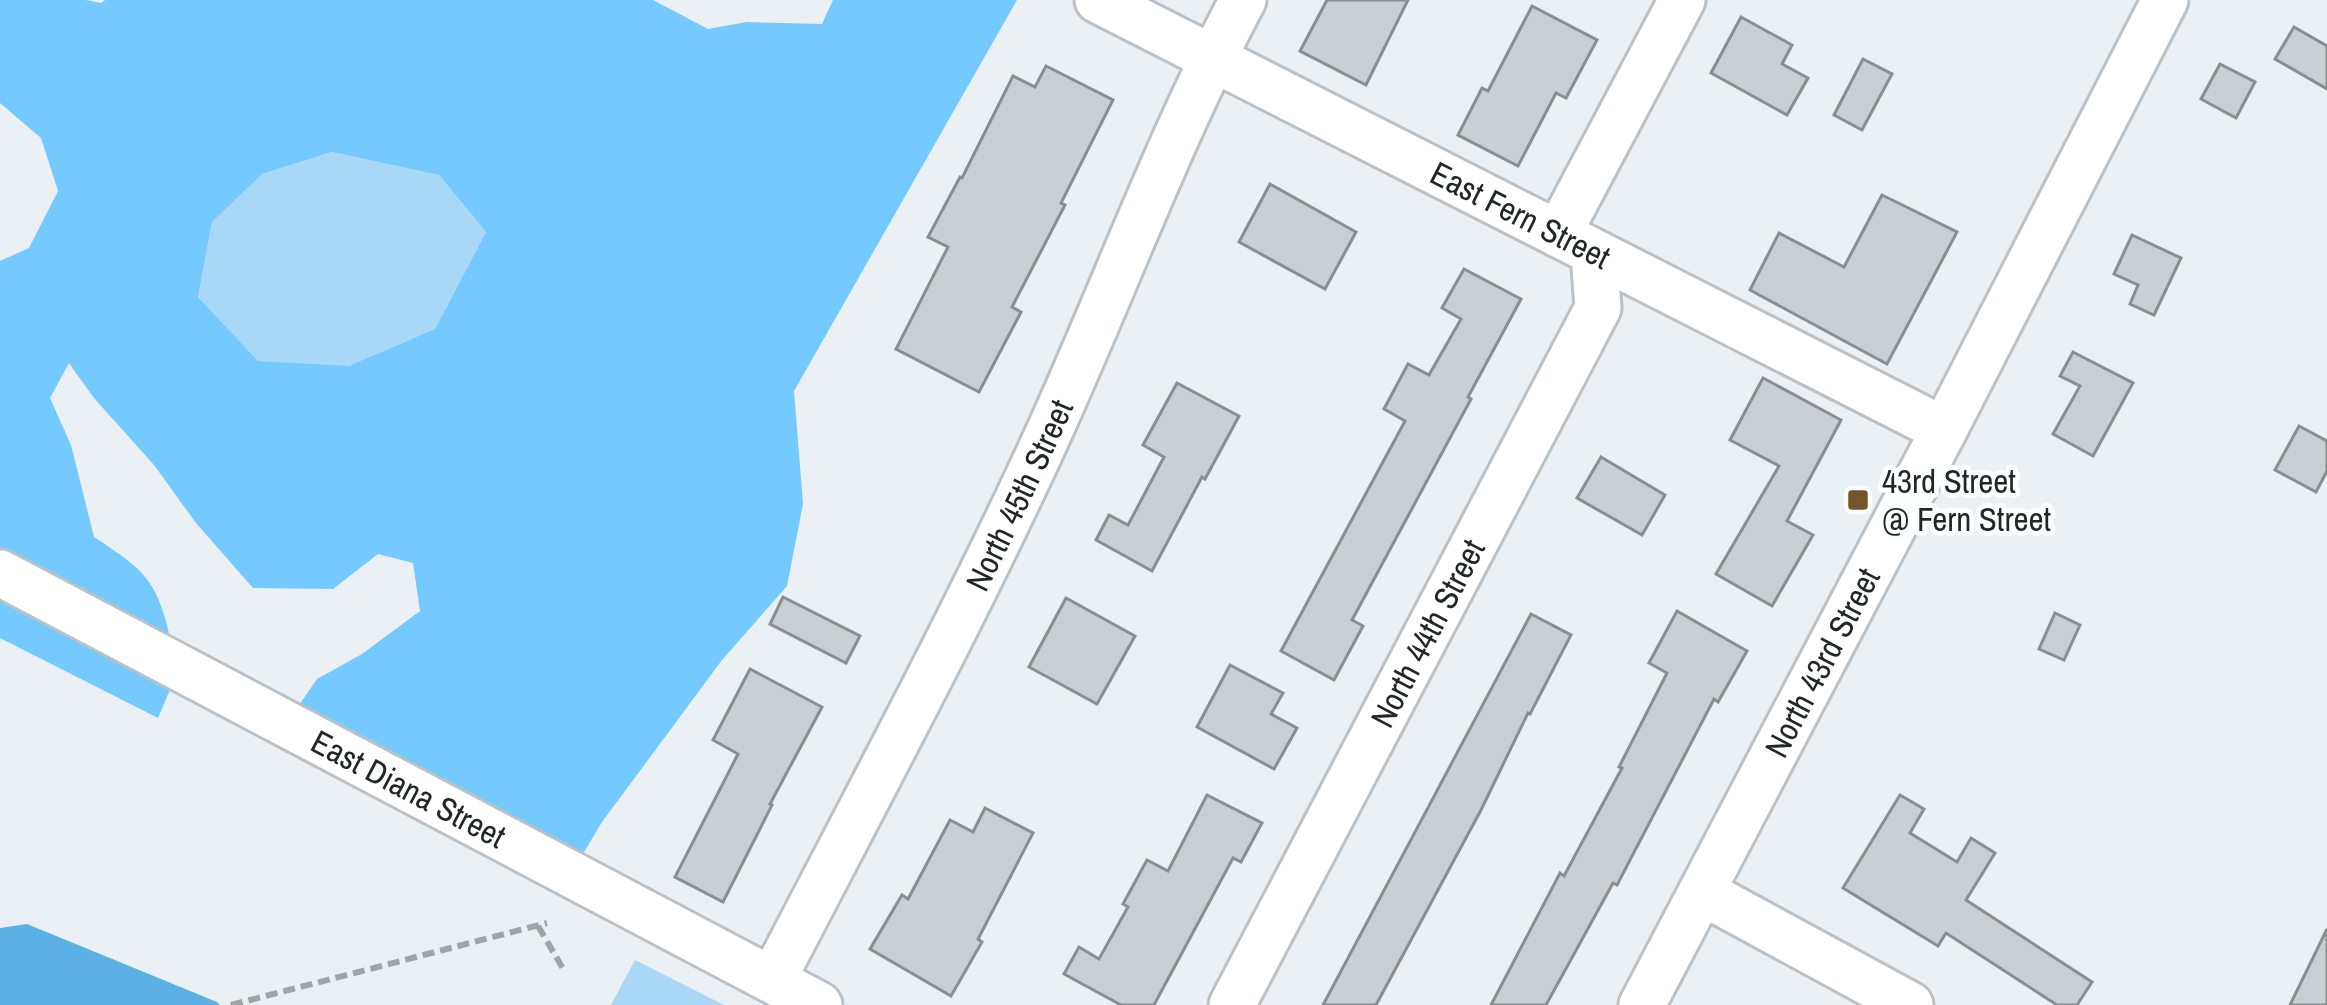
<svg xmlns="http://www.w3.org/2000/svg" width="2327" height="1005" viewBox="0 0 2327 1005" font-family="'Archivo Narrow',sans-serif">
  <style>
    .green { fill: #a9d8f7 }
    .forest { fill: #74c9fe; fill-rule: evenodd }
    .water { fill: #5bb1e4 }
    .building { fill: #c9cfd2; stroke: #898e91; stroke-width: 3 }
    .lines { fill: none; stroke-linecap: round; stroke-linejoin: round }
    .minor-casing { stroke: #bcc1c5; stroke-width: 51 }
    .path { stroke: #a0a4a7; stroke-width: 6; stroke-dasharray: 12 6; stroke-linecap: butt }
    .minor { stroke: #fff; stroke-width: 45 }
    .poi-dot { fill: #75562b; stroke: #fbfdfe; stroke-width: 4.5 }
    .labels { text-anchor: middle; stroke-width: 10; stroke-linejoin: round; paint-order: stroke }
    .street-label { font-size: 33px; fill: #232526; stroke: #fbfdfe }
    .poi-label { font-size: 33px; fill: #232526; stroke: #fbfdfe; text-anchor: start }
  </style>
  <rect width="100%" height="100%" fill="#ebf0f4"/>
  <g class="green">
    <polygon points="332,152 439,175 486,232 435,329 348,367 258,361 198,297 212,222 262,174"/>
    <polygon points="635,960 724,1005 611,1005"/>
  </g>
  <g class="forest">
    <path d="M0,0H86L101,3L105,0H653L708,29L747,22L822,24L833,0H1017L794,391L803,504L787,586L722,660L602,822L581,857L297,708L317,679L362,654L420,611L413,563L378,554L333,589L253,588L196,523L154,465L94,398L69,363L50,398L71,445L94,537C146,571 157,580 171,641L0,551V261L29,248L58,191L41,138L0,103ZM332,152L439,175L486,232L435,329L349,366L258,361L198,297L212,222L262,174Z"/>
    <polygon points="0,595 172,685 158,718 0,638"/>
  </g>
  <polygon class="water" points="27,924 217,1002 220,1005 0,1005 0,928"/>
  <g class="building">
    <polygon points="1327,0 1408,0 1366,85 1300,51"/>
    <polygon points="1532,6 1597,40 1566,98 1556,93 1518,166 1458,135 1482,88 1488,91"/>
    <polygon points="1741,17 1792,45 1782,64 1808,78 1787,115 1711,73"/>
    <polygon points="2294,27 2327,46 2327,89 2275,59"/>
    <polygon points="1863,59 1892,74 1862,130 1834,115"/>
    <polygon points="2220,64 2255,82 2236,118 2201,99"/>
    <polygon points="1046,66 1113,100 1061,203 1065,205 1012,307 1021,312 979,392 896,349 948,247 928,237 960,177 962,178 1013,76 1035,87"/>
    <polygon points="1270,184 1356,232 1325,289 1239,242"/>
    <polygon points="1882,195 1957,232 1887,364 1750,290 1779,233 1844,267"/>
    <polygon points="2132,235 2181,258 2154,315 2130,304 2138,285 2114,274"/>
    <polygon points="1464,269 1521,299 1468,397 1471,399 1352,620 1363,626 1334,680 1281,651 1405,421 1384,409 1408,364 1429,375 1461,319 1442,308"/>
    <polygon points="2073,352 2133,383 2093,456 2053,434 2080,386 2060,376"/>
    <polygon points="1763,378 1841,420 1787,521 1813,535 1772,606 1716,574 1779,466 1730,440"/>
    <polygon points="1177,383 1239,416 1205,479 1202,477 1152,571 1096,540 1109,515 1128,525 1164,457 1143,445"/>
    <polygon points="2299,426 2327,441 2327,471 2316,492 2275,470"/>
    <polygon points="1601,457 1665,495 1642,535 1577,498"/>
    <polygon points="783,597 860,636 846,663 770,624"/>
    <polygon points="1066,598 1135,636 1097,704 1029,667"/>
    <polygon points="1677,611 1747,651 1718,702 1714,699 1617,885 1613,883 1546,1005 1491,1005 1560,873 1564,876 1622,768 1619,767 1667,673 1649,663"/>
    <polygon points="2055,613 2080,625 2064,660 2039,649"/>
    <polygon points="1531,614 1571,635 1530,714 1528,713 1481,810 1376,1005 1323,1005"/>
    <polygon points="1230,665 1283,693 1271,714 1297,728 1274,769 1197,727"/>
    <polygon points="750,669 822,707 770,804 772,805 723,902 675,877 738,754 713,740"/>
    <polygon points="1207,795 1262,823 1241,862 1233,858 1154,1005 1121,1005 1064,974 1079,947 1099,959 1128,907 1123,904 1147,860 1168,871"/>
    <polygon points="1900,795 1924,809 1910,833 1957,862 1971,838 1995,853 1966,900 2092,982 2077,1005 2057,1005 1946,933 1938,946 1843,888"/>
    <polygon points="985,808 1033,833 978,939 982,942 951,996 870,949 902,895 908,899 950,820 973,832"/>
    <polygon points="2327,929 2327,1005 2290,1005"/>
  </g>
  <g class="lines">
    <g class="minor-casing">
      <g id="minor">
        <path id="s1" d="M1098,0L1944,430"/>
        <polyline points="1558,234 1682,0"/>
        <path id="s2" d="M0,573L819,1005"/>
        <polyline points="1702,892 1910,1005"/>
        <path id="s3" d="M773,979C865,801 961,624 1045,441C1112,295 1167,142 1243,0"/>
        <path id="s4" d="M1232,1005L1598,308L1594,253"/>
        <path id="s5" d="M1642,1005L1944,430L2165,0"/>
      </g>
    </g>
    <g class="path">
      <polyline points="538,926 565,972"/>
      <polyline points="231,1005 547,923"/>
    </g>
    <use href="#minor" class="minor"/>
  </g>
  <rect class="poi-dot" x="1846" y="488" width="24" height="24" rx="6"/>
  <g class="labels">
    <g class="street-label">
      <text dy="12" stroke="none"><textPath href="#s1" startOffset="474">East Fern Street</textPath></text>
      <text dy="12" stroke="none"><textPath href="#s3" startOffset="543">North 45th Street</textPath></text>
      <text dy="12" stroke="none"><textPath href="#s4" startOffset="420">North 44th Street</textPath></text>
      <text dy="12" stroke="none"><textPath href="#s5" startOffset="387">North 43rd Street</textPath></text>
      <text dy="12" stroke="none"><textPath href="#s2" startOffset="462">East Diana Street</textPath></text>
    </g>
    <g class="poi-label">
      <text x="1882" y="493">43rd Street<tspan x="1882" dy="38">@ Fern Street</tspan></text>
    </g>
  </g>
</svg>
